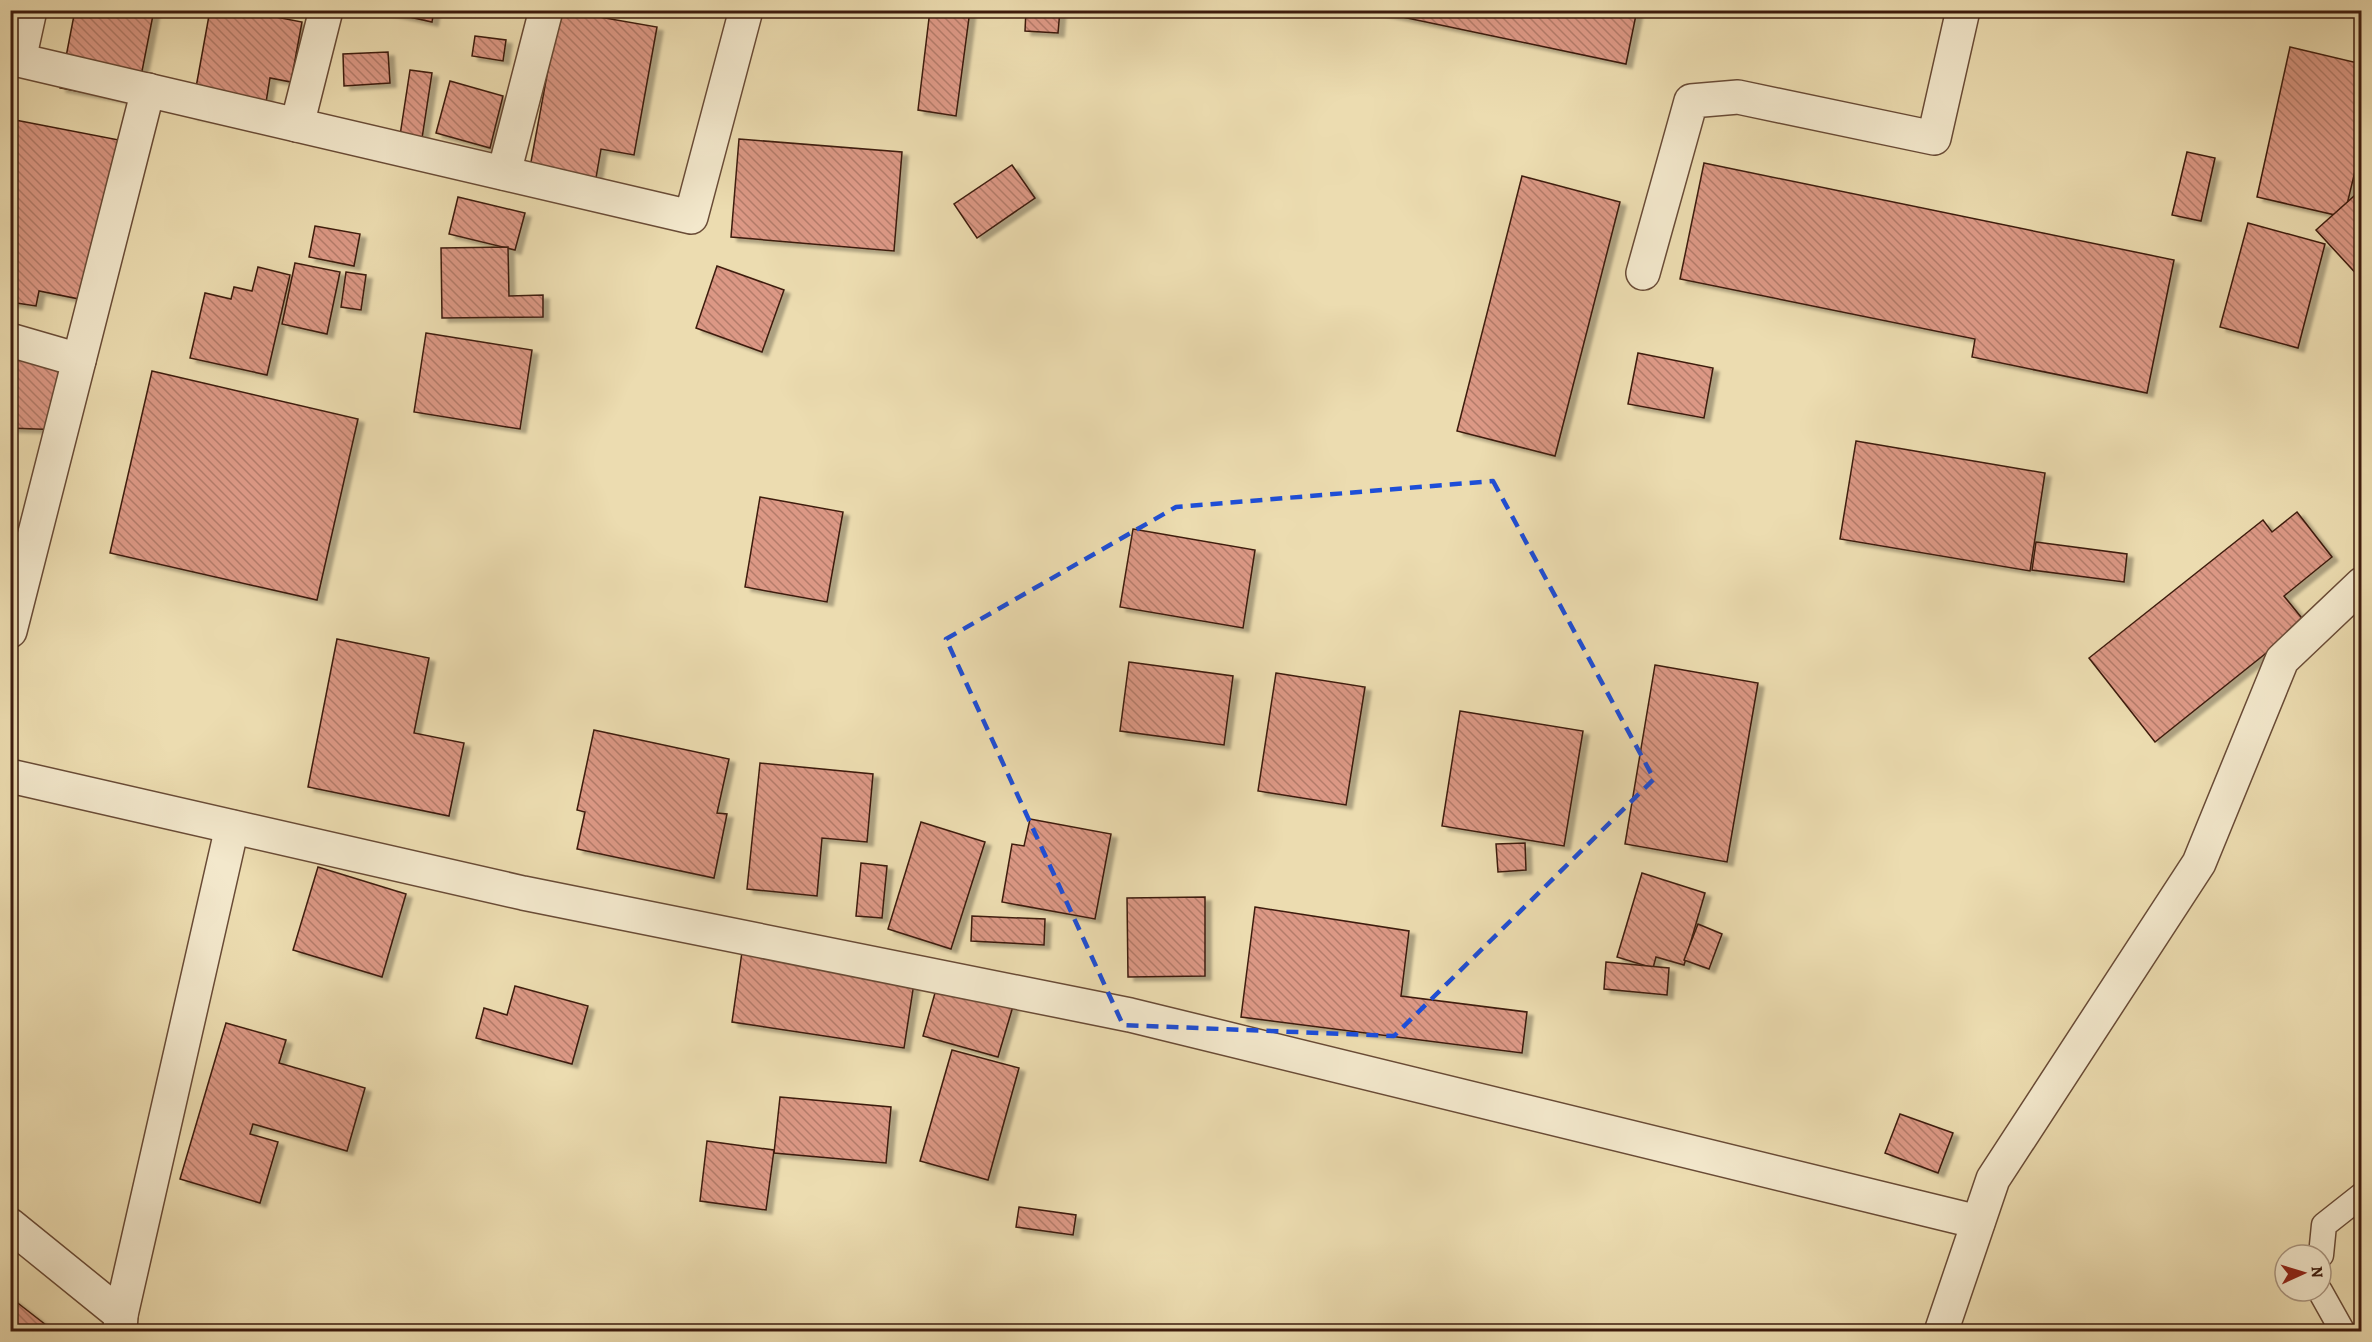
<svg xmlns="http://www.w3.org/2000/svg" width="2372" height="1342" viewBox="0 0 2372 1342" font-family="Alegreya,serif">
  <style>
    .building { fill: url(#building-back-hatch); stroke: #3d1b0d; stroke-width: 1.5; filter: url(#shadow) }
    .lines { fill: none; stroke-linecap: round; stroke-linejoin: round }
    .service-casing { stroke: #694b36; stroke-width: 27 }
    .minor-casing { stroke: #694b36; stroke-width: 36 }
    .service { stroke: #f3e8cc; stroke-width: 24 }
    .minor { stroke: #f3e8cc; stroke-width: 33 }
    .marked { fill: none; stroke: #1d4ed8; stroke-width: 4.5; stroke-dasharray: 12 8; stroke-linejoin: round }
  </style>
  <defs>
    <pattern id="building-back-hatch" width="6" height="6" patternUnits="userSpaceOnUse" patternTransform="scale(1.5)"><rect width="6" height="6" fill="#dc9885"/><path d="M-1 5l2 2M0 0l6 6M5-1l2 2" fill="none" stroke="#b47b6b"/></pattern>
    <filter id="shadow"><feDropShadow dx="6" dy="4" stdDeviation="1.5" flood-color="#0004"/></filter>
  </defs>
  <rect width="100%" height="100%" fill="#ecdcb0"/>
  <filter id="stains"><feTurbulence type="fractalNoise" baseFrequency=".00333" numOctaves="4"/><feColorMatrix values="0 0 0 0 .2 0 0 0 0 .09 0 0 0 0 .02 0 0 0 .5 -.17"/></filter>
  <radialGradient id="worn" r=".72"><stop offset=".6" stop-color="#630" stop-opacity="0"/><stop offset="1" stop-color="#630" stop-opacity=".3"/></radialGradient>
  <g class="building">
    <polygon points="75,10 154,10 136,102 60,88"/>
    <polygon points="210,10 239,10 302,22 291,82 270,78 262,127 191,115"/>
    <polygon points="378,10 434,10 432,22"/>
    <polygon points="559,10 657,27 634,155 601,149 592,201 526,189"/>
    <polygon points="930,10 970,10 956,116 918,110"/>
    <polygon points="1026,10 1060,10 1058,33 1025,31"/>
    <polygon points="1369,10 1637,10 1626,64"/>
    <polygon points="475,36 506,40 503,61 472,56"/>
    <polygon points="2290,47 2362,64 2362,142 2344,217 2257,197"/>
    <polygon points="388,52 390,83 344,86 343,54"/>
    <polygon points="410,70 432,73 419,158 397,155"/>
    <polygon points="450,81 503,96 490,148 436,133"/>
    <polygon points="10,119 119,140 94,302 39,291 36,306 10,302"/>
    <polygon points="739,139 902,152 894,251 731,237"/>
    <polygon points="2187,152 2215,158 2201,221 2172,215"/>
    <polygon points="1704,163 2174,260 2147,393 1972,357 1975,339 1680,279"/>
    <polygon points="1012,165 1035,198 977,238 954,204"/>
    <polygon points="1522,176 1620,202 1555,456 1457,431"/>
    <polygon points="2362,189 2362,280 2316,230"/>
    <polygon points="458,197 525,213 515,250 449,234"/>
    <polygon points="2248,223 2325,244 2298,348 2220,327"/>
    <polygon points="315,226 360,234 354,266 309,257"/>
    <polygon points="508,247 509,296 543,295 543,317 442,318 441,248"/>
    <polygon points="295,263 340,272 327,334 282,324"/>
    <polygon points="717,266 784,290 762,352 696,328"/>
    <polygon points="258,267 290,275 267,375 190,358 205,293 231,299 234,287 252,291"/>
    <polygon points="346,272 366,275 361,310 341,307"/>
    <polygon points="426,333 532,350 520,429 414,412"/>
    <polygon points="1638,353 1713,368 1704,418 1628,404"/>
    <polygon points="10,359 64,361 62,430 10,428"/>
    <polygon points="152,371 358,419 317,600 110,553"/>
    <polygon points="1856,441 2045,473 2030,571 1840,539"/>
    <polygon points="760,497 843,512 827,602 745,587"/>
    <polygon points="2297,512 2332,557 2284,596 2305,622 2155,742 2089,658 2263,520 2272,532"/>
    <polygon points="1133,529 1255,550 1243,628 1120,607"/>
    <polygon points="2036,542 2127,554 2124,582 2032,570"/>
    <polygon points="337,639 429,658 414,733 464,743 449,816 308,787"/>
    <polygon points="1129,662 1233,676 1224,745 1120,731"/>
    <polygon points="1655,665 1758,683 1727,862 1625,844"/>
    <polygon points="1276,673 1365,687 1346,805 1258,791"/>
    <polygon points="1460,711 1583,731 1564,846 1442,826"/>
    <polygon points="594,730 729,759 717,813 727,814 714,878 577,849 585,812 577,810"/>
    <polygon points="760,763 873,774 867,842 822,838 817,896 747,889"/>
    <polygon points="1030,819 1111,834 1095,919 1002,902 1012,844 1024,846"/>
    <polygon points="921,822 985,842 951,949 888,929"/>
    <polygon points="1525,843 1526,870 1498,872 1496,844"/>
    <polygon points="861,863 887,866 882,918 856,916"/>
    <polygon points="318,867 406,894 382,977 293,950"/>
    <polygon points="1642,873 1705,893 1684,965 1656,957 1653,968 1617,957"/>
    <polygon points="1205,897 1205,976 1128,977 1127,898"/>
    <polygon points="1255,907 1409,931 1401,996 1527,1012 1522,1053 1241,1017"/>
    <polygon points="972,916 1045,919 1044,945 971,941"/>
    <polygon points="1698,924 1722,934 1709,969 1684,960"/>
    <polygon points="743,945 916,970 904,1048 732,1022"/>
    <polygon points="1606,962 1669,968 1667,995 1604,989"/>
    <polygon points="940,975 1016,996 998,1057 923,1036"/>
    <polygon points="515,986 588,1006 572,1064 476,1038 484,1008 507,1015"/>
    <polygon points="226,1023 286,1040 279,1063 365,1088 347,1151 253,1124 250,1134 278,1142 260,1203 180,1179"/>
    <polygon points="952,1050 1019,1068 988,1180 920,1161"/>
    <polygon points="780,1097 891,1107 886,1163 774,1153"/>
    <polygon points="1900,1114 1953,1133 1938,1173 1885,1153"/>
    <polygon points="707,1141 774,1150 766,1210 700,1201"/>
    <polygon points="1019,1207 1076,1215 1073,1235 1016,1227"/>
    <polygon points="10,1297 55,1332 10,1332"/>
  </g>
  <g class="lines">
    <g class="service-casing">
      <g id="service">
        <polyline points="2321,1255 2324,1225 2362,1195"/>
        <polyline points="2320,1291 2343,1332"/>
      </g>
    </g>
    <g class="minor-casing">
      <g id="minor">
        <polyline points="10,58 691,217 746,10"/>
        <polyline points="19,60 30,10"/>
        <polyline points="297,125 326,10"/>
        <polyline points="504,173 546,10"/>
        <polyline points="1643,273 1691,101 1738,97 1934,138 1963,10"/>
        <polyline points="10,340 79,360"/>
        <polyline points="10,631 148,90"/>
        <polyline points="10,776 523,893 1130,1015 1978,1222"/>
        <polyline points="10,1225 121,1315"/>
        <polyline points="120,1332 121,1315 232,827"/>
        <polyline points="1941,1332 1993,1179 2199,863 2282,660 2362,584"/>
      </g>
    </g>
    <use href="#service" class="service"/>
    <use href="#minor" class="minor"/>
  </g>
  <path class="marked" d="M1493,481L1654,779L1394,1036L1123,1025L946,639L1176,507Z"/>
  <rect width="2372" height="1342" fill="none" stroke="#ecdcb0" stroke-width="36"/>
  <rect x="12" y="12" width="2348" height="1318" fill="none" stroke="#3d1b0d" stroke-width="3"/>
  <rect x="18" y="18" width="2336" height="1306" fill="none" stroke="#3d1b0d" stroke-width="1.5"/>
  <g transform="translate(2303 1273) rotate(86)"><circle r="28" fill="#f3e8cc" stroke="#aa9680" stroke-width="1.5"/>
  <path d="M0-4.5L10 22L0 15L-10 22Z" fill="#8f2418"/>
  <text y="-9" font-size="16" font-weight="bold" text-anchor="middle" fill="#3d1b0d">N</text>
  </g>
  <rect width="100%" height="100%" filter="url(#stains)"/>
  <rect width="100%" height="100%" fill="url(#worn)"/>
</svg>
